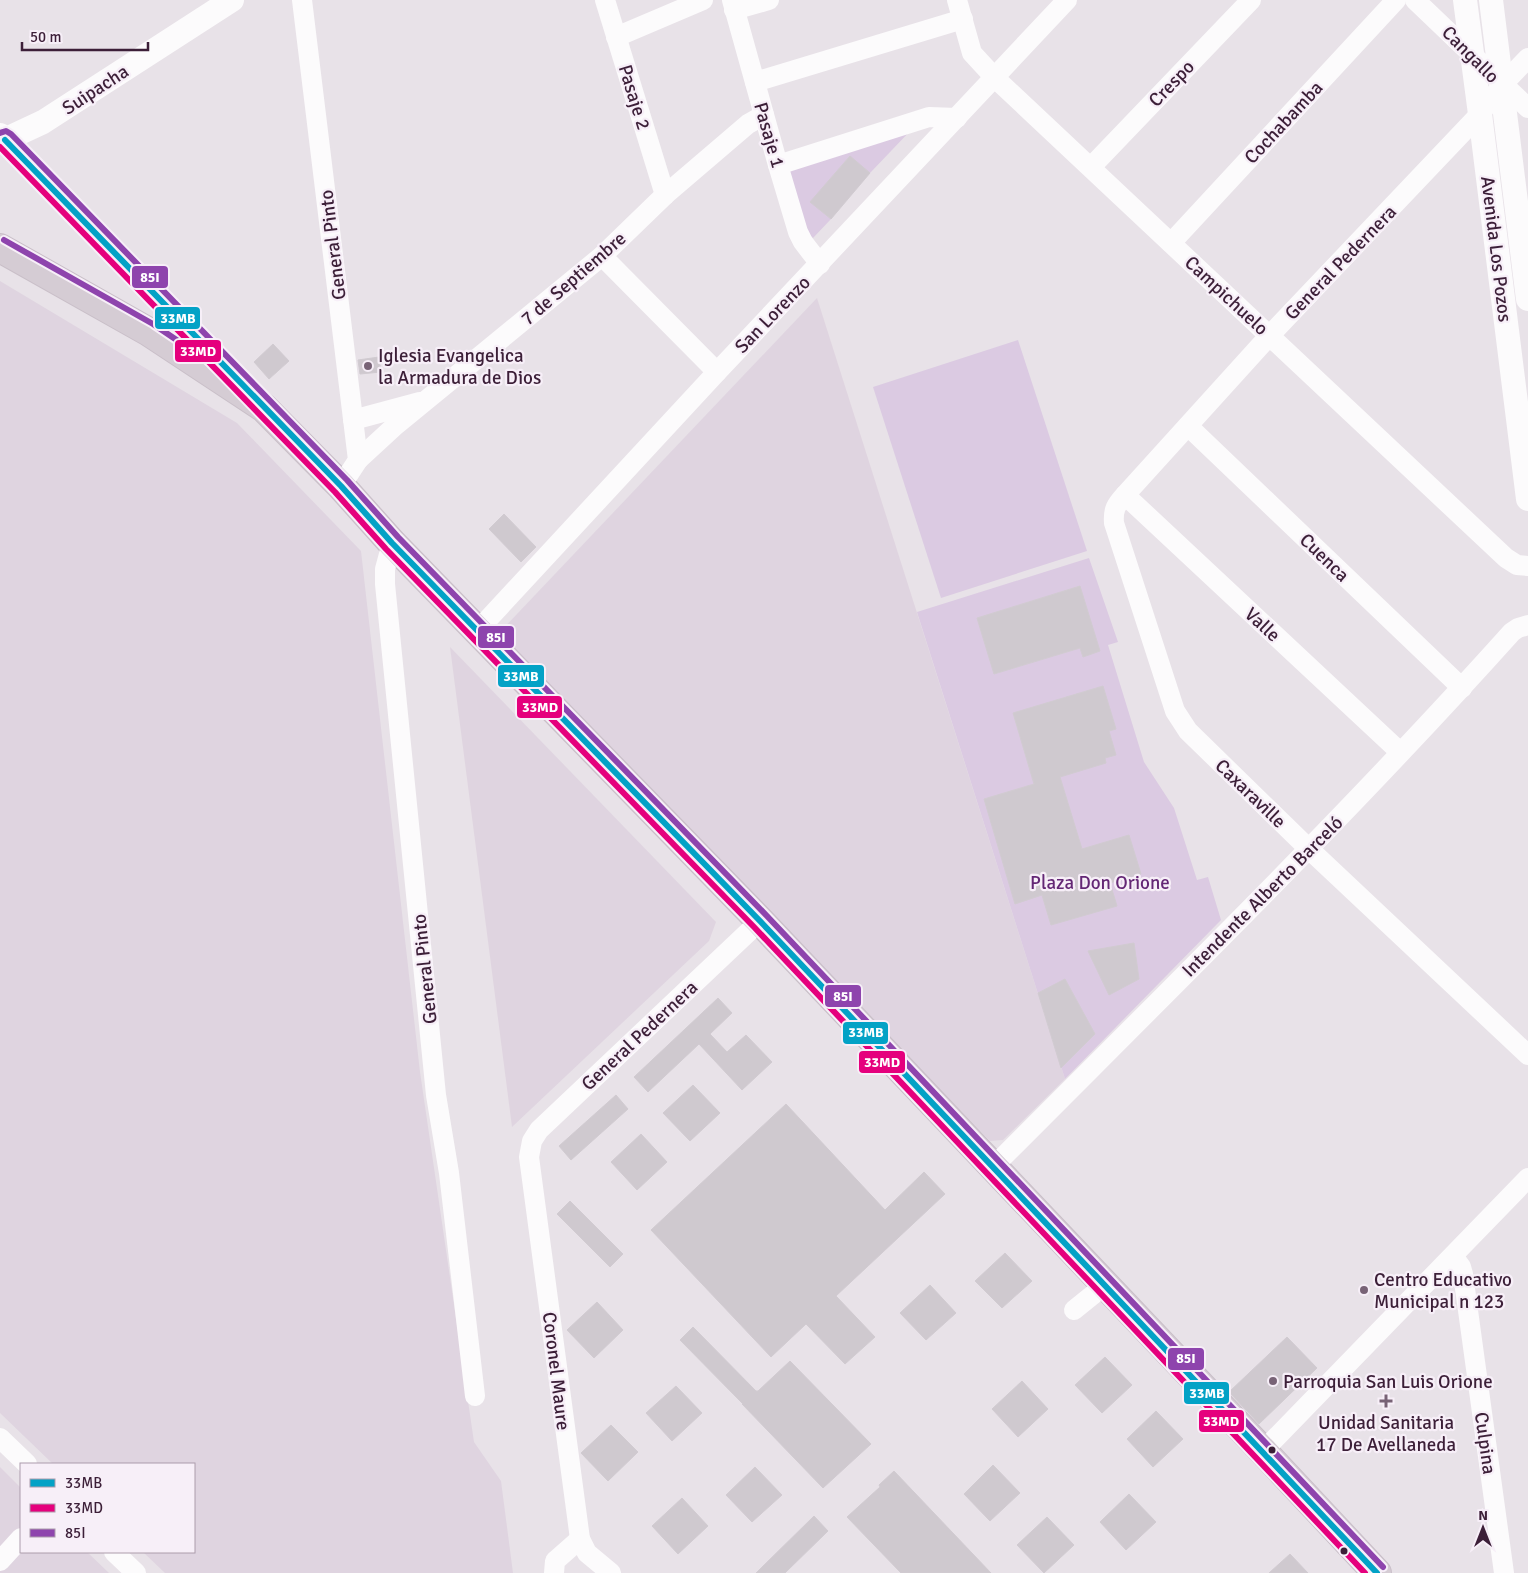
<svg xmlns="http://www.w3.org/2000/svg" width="1528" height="1573" viewBox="0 0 1528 1573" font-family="Signika,sans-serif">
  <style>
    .built { fill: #dfd4e0 }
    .green { fill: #dbcae2 }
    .building { fill: #cfc9cf; stroke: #d1cbd1 }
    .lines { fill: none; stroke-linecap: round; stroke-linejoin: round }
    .primary-casing { stroke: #c9bfc8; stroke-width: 30 }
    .minor { stroke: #fcfbfc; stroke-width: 20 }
    .tertiary { stroke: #fcfbfc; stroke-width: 24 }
    .primary { stroke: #d5ccd4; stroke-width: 28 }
    .bus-1-casing { stroke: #f7eff8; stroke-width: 10 }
    .bus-2-casing { stroke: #f7eff8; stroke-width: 10 }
    .bus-3-casing { stroke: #f7eff8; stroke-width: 10 }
    .bus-1 { stroke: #03a2c6; stroke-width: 6 }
    .bus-2 { stroke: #e5007d; stroke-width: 6 }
    .bus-3 { stroke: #8e44ad; stroke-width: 6 }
    .poi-dot { fill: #786376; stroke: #f7eff8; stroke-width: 2 }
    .bus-dot { fill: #3c1f38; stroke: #f7eff8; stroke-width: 2 }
    .labels { text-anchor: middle; stroke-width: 4.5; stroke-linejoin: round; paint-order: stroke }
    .street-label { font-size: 19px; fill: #3c1f38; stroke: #f7eff8 }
    .poi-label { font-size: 19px; fill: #3c1f38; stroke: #f7eff8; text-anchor: start }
    .park-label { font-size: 19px; fill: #642775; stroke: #f7eff8 }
    .line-badge { stroke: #f7eff8; stroke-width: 2 }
    .badge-label { font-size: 14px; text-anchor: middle; font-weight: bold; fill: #fff }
  </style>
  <rect width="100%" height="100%" fill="#e8e2e8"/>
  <g class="built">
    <polygon points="0,281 237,423 361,551 420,1072 474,1442 501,1481 513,1573 165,1573 143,1552 194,1552 194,1464 53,1464 0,1413"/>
    <polygon points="817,298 1065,1079 1003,1140 990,1141 497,635"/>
    <polygon points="450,647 716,922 709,941 512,1127"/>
    <polygon points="0,1467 21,1488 21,1552 87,1552 109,1573 0,1573"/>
  </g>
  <g class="green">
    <polygon points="912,129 870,173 849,157 811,202 831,219 813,238 804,229 785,168"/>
    <polygon points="1018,340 1087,551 941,598 873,387"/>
    <polygon points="1089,558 1118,642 1108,645 1144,762 1174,808 1197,880 1208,877 1221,920 1065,1079 917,612"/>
  </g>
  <g class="building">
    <polygon points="850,156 870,173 831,219 810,202"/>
    <polygon points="273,344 289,361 269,379 254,362"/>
    <polygon points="379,357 381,372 360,374 358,360"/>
    <polygon points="504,514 536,547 521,562 489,529"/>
    <polygon points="1080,586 1100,651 1083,657 1080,648 994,674 977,618"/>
    <polygon points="1103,686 1116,729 1109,731 1116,755 1105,758 1106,763 1060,777 1082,849 1129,835 1141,874 1110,883 1117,906 1051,925 1042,895 1015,904 984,799 1034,784 1013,713"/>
    <polygon points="1134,943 1139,979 1109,995 1088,951"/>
    <polygon points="1065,979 1095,1034 1061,1068 1038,993"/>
    <polygon points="718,998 732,1013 710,1034 727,1052 746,1035 772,1062 742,1090 699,1044 648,1092 634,1077"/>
    <polygon points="693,1085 720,1113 690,1141 663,1113"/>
    <polygon points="616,1095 628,1109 571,1160 559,1146"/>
    <polygon points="786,1104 885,1210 924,1172 945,1194 836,1296 875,1337 845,1364 806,1324 771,1357 651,1230"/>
    <polygon points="641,1134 667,1162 637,1190 611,1162"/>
    <polygon points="570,1201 623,1254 610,1267 557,1214"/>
    <polygon points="1005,1253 1032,1281 1002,1308 975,1281"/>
    <polygon points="930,1285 956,1313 926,1340 900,1313"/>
    <polygon points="597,1302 623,1330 594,1358 567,1330"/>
    <polygon points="693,1327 756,1391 758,1391 790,1361 871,1444 823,1488 742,1404 743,1404 680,1340"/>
    <polygon points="1287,1337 1317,1368 1259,1424 1229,1392"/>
    <polygon points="1105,1357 1132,1385 1102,1413 1075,1385"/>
    <polygon points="1022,1381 1048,1409 1018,1437 992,1409"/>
    <polygon points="676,1386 702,1413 672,1441 646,1413"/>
    <polygon points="1156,1411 1183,1439 1153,1467 1127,1439"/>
    <polygon points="611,1425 638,1452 608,1481 581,1453"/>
    <polygon points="993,1465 1020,1493 990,1521 964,1494"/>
    <polygon points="755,1467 782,1495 752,1522 726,1495"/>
    <polygon points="894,1471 991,1573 901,1573 847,1517 880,1487 879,1485"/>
    <polygon points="1129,1494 1156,1522 1126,1550 1100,1522"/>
    <polygon points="682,1498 708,1526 678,1554 652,1526"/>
    <polygon points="814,1516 828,1531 785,1573 756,1573"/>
    <polygon points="1047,1517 1074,1545 1044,1573 1017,1545"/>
    <polygon points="1290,1554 1308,1573 1269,1573"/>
  </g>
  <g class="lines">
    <g class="primary-casing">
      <polyline id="primary" points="0,248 149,332 264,408 341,486 392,543 760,921 1263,1451 1377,1573"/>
    </g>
    <g class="minor">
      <polyline points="302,0 358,460 341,486"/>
      <polyline points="605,0 665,195"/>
      <polyline points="732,0 778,165 798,232 803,242 820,264"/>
      <polyline points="957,0 972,53 995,78 1506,558 1517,565 1528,566"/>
      <polyline points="1415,0 1528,108"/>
      <polyline points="734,10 769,0"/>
      <polyline points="616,37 703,0"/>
      <path d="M1528,58L1502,85L1480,114L1270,335L1125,495C1116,505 1113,509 1114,523L1175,711L1188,731L1309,849L1528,1055"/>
      <polyline points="755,82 963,19"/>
      <polyline points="778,165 929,117 957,118"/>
      <polyline points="1091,167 1251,0"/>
      <polyline points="1171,243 1396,0"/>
      <polyline points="602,256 717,372"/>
      <polyline points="353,420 420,402"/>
      <polyline points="1188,426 1462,688"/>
      <polyline points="358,460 396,425 602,256 665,195 748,124 764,115"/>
      <polyline points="1125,495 1400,752"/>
      <polyline points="392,543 385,569 385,584 436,1095 449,1173 475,1396"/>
      <polyline points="478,630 717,372 1067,0"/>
      <path d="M993,1167C1168,991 1346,817 1512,632L1518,628L1528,625"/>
      <polyline points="1453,1256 1461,1267 1463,1274 1504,1573"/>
      <polyline points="1074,1310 1105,1285"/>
      <polyline points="0,1438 27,1464"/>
      <polyline points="1263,1451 1528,1178"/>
      <polyline points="114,1552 136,1573"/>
      <polyline points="0,1561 21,1538"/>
      <polyline points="554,1573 555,1561 580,1539"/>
      <polyline points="611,1573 587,1553 580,1539 529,1157 532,1141 539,1130 760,921"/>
    </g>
    <g class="tertiary">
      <polyline points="1465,0 1480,114 1528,499"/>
      <polyline points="1491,0 1528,299"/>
      <polyline points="0,135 244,387"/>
      <polyline points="0,142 43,122 232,0"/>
    </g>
    <use href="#primary" class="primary"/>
    <g class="bus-1-casing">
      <polyline id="bus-1" points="5,140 341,486 392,543 760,921 1377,1573"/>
    </g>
    <g class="bus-2-casing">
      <polyline id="bus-2" points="0,147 335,492 386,549 754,927 1365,1573"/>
    </g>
    <g class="bus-3-casing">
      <g id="bus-3">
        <polyline points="0,133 6,131 11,134 347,480 398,537 766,915 1383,1567"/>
        <polyline points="4,240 153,324 184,345"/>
      </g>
    </g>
    <use href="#bus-1" class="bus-1"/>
    <use href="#bus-2" class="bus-2"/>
    <use href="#bus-3" class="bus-3"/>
  </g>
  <g class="poi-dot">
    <circle cx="368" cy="366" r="5"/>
    <circle cx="1364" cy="1290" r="5"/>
    <circle cx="1273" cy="1381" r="5"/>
    <path d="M1383.5 1393.5h5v5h5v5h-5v5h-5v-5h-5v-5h5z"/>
  </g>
  <g class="bus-dot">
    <circle cx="1272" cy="1450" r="4.5"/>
    <circle cx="1344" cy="1551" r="4.5"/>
  </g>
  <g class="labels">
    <g class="street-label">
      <text transform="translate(1471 54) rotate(45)" y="7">Cangallo</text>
      <text transform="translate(1171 83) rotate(-46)" y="7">Crespo</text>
      <text transform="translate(95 89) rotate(-33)" y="7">Suipacha</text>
      <text transform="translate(635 97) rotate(73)" y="7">Pasaje 2</text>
      <text transform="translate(1283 122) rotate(-47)" y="7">Cochabamba</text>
      <text transform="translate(770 135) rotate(74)" y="7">Pasaje 1</text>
      <text transform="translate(332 245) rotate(-97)" y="7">General Pinto</text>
      <text transform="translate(1497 249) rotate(83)" y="7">Avenida Los Pozos</text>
      <text transform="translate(1340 262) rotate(-46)" y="7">General Pedernera</text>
      <text transform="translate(573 278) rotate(-41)" y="7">7 de Septiembre</text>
      <text transform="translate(1227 295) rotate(43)" y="7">Campichuelo</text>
      <text transform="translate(772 314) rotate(-46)" y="7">San Lorenzo</text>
      <text transform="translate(1325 557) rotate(44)" y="7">Cuenca</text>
      <text transform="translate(1263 624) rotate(43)" y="7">Valle</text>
      <text transform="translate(1251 793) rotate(44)" y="7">Caxaraville</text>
      <text transform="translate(1262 896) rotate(-45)" y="7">Intendente Alberto Barceló</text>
      <text transform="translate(424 969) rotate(-96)" y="7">General Pinto</text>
      <text transform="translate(639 1035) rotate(-43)" y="7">General Pedernera</text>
      <text transform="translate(557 1371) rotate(83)" y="7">Coronel Maure</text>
      <text transform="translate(1486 1443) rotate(82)" y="7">Culpina</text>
    </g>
    <g class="poi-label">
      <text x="378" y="362">Iglesia Evangelica<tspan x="378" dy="22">la Armadura de Dios</tspan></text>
      <text x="1374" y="1286">Centro Educativo<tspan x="1374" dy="22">Municipal n 123</tspan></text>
      <text x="1283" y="1388">Parroquia San Luis Orione</text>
      <text x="1386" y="1429" text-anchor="middle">Unidad Sanitaria<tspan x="1386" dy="22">17 De Avellaneda</tspan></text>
    </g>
    <g class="park-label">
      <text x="1100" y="889">Plaza Don Orione</text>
    </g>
  </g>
  <g class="line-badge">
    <rect x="131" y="265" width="38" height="24" rx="5" fill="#8e44ad"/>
    <rect x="154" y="306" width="47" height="24" rx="5" fill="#03a2c6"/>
    <rect x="174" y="339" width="48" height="24" rx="5" fill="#e5007d"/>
    <rect x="477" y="625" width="38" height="24" rx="5" fill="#8e44ad"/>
    <rect x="497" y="664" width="48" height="24" rx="5" fill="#03a2c6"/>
    <rect x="516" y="695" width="47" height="24" rx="5" fill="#e5007d"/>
    <rect x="824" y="984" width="38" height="24" rx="5" fill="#8e44ad"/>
    <rect x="842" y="1021" width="47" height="24" rx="5" fill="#03a2c6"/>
    <rect x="858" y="1050" width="48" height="24" rx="5" fill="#e5007d"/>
    <rect x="1167" y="1347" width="38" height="24" rx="5" fill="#8e44ad"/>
    <rect x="1183" y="1381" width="47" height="24" rx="5" fill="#03a2c6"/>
    <rect x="1198" y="1409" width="47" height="24" rx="5" fill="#e5007d"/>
  </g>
  <g class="badge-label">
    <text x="150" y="282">85I</text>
    <text x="178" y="323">33MB</text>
    <text x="198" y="356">33MD</text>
    <text x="496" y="642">85I</text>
    <text x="521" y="681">33MB</text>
    <text x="540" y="712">33MD</text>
    <text x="843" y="1001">85I</text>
    <text x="866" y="1037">33MB</text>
    <text x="882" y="1067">33MD</text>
    <text x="1186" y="1363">85I</text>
    <text x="1207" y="1398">33MB</text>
    <text x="1221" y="1426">33MD</text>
  </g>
  <rect x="20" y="1463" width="175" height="90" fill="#f7eff8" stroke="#ac9cab"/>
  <rect x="30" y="1479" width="25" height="8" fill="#03a2c6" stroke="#ac9cab"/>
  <text x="65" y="1488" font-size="15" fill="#3c1f38">33MB</text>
  <rect x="30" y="1504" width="25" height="8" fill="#e5007d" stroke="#ac9cab"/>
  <text x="65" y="1513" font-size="15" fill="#3c1f38">33MD</text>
  <rect x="30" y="1529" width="25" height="8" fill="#8e44ad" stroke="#ac9cab"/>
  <text x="65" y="1538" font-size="15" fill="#3c1f38">85I</text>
  <g transform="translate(1483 1528)" stroke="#f7eff8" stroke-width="4" paint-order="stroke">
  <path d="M0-4L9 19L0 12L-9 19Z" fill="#3c1f38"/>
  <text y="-8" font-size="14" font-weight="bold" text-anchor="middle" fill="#3c1f38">N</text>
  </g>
  <path d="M22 42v8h126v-8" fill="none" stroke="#3c1f38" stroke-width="2.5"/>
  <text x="30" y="42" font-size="15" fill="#3c1f38" stroke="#f7eff8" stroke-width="4" paint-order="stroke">50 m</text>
</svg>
